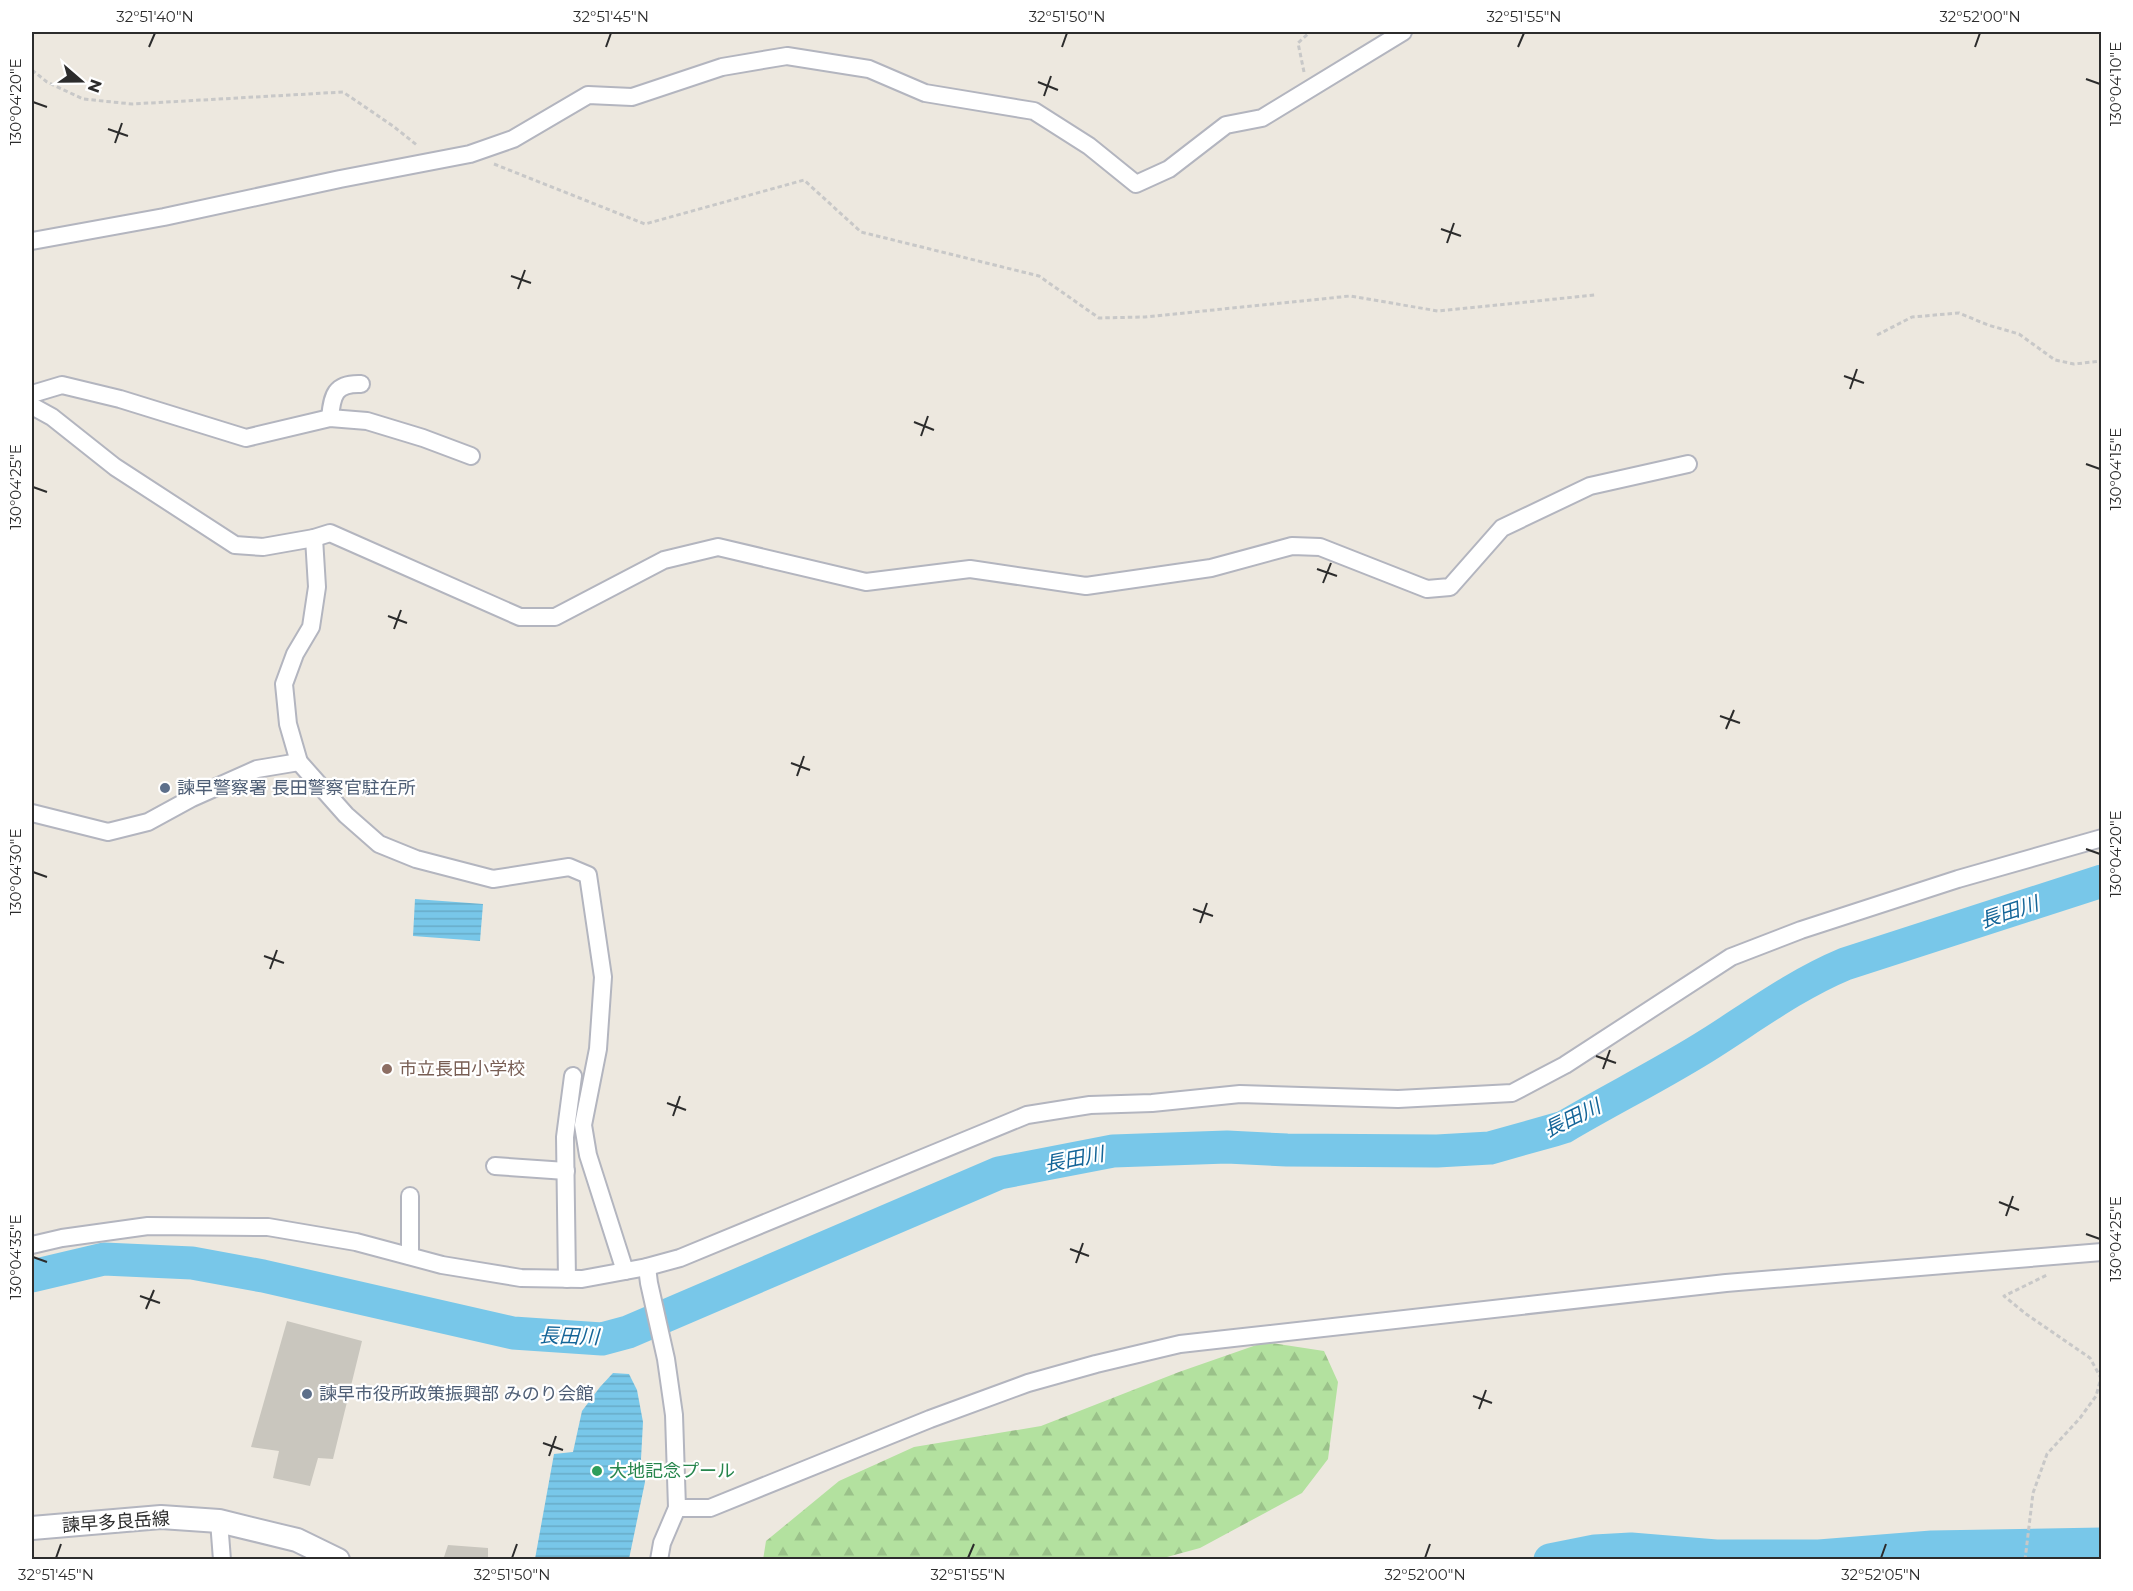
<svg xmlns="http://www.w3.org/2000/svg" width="2133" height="1591" viewBox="0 0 2133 1591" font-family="Montserrat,'Noto Sans JP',sans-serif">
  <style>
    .forest { fill: url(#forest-firs) }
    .water { fill: url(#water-rules) }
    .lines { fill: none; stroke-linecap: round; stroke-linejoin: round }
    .river { stroke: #78c7e9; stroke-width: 33 }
    .building { fill: #c9c6be }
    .minor-casing { stroke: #b3b5bf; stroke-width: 20 }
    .secondary-casing { stroke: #b3b5bf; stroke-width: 26 }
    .path { stroke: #c8c8c8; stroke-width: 3; stroke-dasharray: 4.5 3; stroke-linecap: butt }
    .minor { stroke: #fff; stroke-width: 16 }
    .secondary { stroke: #fff; stroke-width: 22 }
    .ticks { fill: none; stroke: #2c2c2c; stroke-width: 2 }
    .service-dot { fill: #5c6f8a; stroke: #fff; stroke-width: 2 }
    .education-dot { fill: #8d6e63; stroke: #fff; stroke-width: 2 }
    .leisure-dot { fill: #2e9e5b; stroke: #fff; stroke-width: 2 }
    .labels { text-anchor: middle; stroke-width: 4.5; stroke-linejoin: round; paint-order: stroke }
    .service-label { font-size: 18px; fill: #4e5e75; stroke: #fff; text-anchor: start }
    .education-label { font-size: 18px; fill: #785e54; stroke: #fff; text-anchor: start }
    .leisure-label { font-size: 18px; fill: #27864d; stroke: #fff; text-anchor: start }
    .street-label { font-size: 18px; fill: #2c2c2c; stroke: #fff }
    .water-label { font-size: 20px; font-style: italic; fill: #146598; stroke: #fff }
    .neatline { fill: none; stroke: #2c2c2c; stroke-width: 2 }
    .ticks-label { font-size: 15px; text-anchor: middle; fill: #2c2c2c }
  </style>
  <defs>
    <pattern id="forest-firs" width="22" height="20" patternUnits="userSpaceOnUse" patternTransform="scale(1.5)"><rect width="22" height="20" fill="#b3e19f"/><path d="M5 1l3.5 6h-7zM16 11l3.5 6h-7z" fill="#9ac189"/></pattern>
    <pattern id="water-rules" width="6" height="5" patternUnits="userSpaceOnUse" patternTransform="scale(1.5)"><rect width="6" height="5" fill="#78c7e9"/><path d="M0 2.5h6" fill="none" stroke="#68abc8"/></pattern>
  </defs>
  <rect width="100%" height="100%" fill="#ede8df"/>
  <polygon class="forest" points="1265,1342 1324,1351 1338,1382 1328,1459 1302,1493 1200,1548 1156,1560 763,1560 766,1541 839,1481 914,1447 1041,1426 1179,1372"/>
  <g class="water">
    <polygon points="415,899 483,904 480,941 413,936"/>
    <polygon points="613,1373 629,1374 637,1390 643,1422 641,1459 645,1482 629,1559 535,1559 554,1454 573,1452 582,1411 600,1387"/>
  </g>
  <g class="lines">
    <g class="river">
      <path d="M32,1276L104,1259L192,1263L263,1276L513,1333L602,1339L628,1332L999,1173L1113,1151L1227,1147L1287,1150L1437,1151L1490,1148L1554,1130L1564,1127C1613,1098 1664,1073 1711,1043C1755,1015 1797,984 1845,964L2102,881"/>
      <polyline points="1550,1560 1595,1551 1631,1549 1716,1556 1819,1556 1932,1547 2102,1544"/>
    </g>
  </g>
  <g class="building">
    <polygon points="287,1321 362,1341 333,1459 318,1458 310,1486 273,1478 279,1451 251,1447"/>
    <polygon points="448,1545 488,1548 488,1560 443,1560"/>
  </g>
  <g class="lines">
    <g class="minor-casing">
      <g id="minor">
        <polyline points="32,241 164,217 340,179 470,154 513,139 588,95 632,97 722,67 787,56 869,69 925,93 1034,111 1089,146 1136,184 1169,169 1226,125 1262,118 1403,32"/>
        <polyline points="32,394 62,385 120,399 246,438 330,418 367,421 423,438 471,456"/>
        <polyline points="32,406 52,417 115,467 235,545 263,547 314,538 330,533 520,617 555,617 664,560 718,547 866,582 970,569 1086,586 1211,568 1292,546 1320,547 1427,589 1450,587 1502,528 1590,486 1688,464"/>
        <path d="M330,418C332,395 335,383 361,384"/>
        <polyline points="314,538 317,587 311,627 295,654 284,684 288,724 299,762 346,815 379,844 416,859 493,879 569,867 588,875 603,977 598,1049 583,1125 588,1155 625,1271"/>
        <polyline points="32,813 108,832 148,822 192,798 257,769 299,762"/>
        <polyline points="495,1166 566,1171"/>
        <polyline points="32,1245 62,1238 148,1226 268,1227 356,1242 442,1265 521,1278 582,1279 647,1267 680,1258 1027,1115 1090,1105 1152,1103 1240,1094 1398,1099 1512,1093 1565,1065 1731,957 1801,930 1958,879 2102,838"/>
        <polyline points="410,1256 410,1196"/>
        <polyline points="647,1267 649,1283 666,1359 674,1415 677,1508 662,1543 659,1560"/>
        <polyline points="567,1279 565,1137 573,1076"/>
        <polyline points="677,1508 710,1508 930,1419 1028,1383 1096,1364 1180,1344 1726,1283 2102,1252"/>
        <polyline points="219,1521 222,1560"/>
      </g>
    </g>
    <g class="secondary-casing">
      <polyline id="secondary" points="32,1528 161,1517 219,1521 297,1540 338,1560"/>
    </g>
    <g class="path">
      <polyline points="32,70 47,82 83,99 132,104 343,92 393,126 418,146"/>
      <polyline points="1304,72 1298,43 1310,32"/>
      <polyline points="494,164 645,224 804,180 861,232 1039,276 1099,318 1145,317 1350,296 1438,311 1595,295"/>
      <polyline points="1877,335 1912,317 1959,313 1988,325 2019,334 2055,360 2074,364 2102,361"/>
      <polyline points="2025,1560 2033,1493 2047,1454 2080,1418 2096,1396 2101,1378 2090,1358 2026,1314 2004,1296 2047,1275"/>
    </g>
    <use href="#minor" class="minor"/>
    <use href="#secondary" class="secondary"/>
  </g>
  <path class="ticks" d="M149,47L155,33M606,47L611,33M1062,47L1067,33M1518,47L1524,33M1975,47L1980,33M2086,79L2100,84M1038,82L1058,90M1044,96L1051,76M33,102L47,107M108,129L128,136M115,143L122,123M1441,229L1461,236M1447,243L1454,223M511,276L531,283M518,289L525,270M1844,376L1864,383M1850,389L1857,369M914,422L934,430M921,436L928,416M2086,464L2100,469M33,487L47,492M1317,569L1337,576M1323,583L1331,563M388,616L407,623M394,629L401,610M1720,716L1740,723M1726,729L1734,710M791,763L810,770M797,776L804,756M2086,849L2100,854M33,872L47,877M1193,909L1213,916M1200,923L1207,903M264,956L284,963M270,969L277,950M1596,1056L1616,1063M1603,1069L1610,1050M667,1103L686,1110M673,1116L680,1096M1999,1202L2019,1210M2006,1216L2013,1196M2086,1234L2100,1239M1070,1249L1089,1256M33,1257L47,1262M1076,1263L1083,1243M140,1296L160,1303M146,1309L154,1290M1473,1396L1492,1403M1479,1409L1486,1390M543,1443L563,1450M549,1456L556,1436M56,1558L61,1544M512,1558L517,1544M968,1558L974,1544M1425,1558L1430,1544M1881,1558L1886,1544"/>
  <g class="service-dot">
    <circle cx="165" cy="788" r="6"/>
    <circle cx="307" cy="1394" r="6"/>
  </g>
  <circle class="education-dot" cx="387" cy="1069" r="6"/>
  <circle class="leisure-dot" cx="597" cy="1471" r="6"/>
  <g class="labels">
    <g class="service-label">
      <text x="177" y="794">諫早警察署 長田警察官駐在所</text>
      <text x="319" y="1400">諫早市役所政策振興部 みのり会館</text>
    </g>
    <g class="education-label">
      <text x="399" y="1075">市立長田小学校</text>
    </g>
    <g class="leisure-label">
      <text x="609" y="1477">大地記念プール</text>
    </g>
    <g class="street-label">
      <text transform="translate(116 1522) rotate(-4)" y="6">諫早多良岳線</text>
    </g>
    <g class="water-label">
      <text transform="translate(2009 912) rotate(-18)" y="7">長田川</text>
      <text transform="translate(1572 1118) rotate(-26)" y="7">長田川</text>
      <text transform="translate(1074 1159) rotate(-11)" y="7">長田川</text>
      <text transform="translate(569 1336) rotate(2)" y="7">長田川</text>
    </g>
  </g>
  <rect width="2133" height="1591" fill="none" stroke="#ffffff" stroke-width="66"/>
  <g transform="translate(81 81) rotate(110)" stroke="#ffffff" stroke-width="4.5" paint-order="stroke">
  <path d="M0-4.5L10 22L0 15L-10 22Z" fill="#2c2c2c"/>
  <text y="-9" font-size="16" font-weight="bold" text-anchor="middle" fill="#2c2c2c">N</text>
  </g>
  <rect x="33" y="33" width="2067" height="1525" class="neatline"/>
  <g class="ticks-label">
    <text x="155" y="22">32°51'40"N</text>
    <text x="611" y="22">32°51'45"N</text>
    <text x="1067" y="22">32°51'50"N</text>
    <text x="1524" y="22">32°51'55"N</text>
    <text x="1980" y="22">32°52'00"N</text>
    <text transform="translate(2116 84) rotate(-90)" y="5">130°04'10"E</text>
    <text transform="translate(16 102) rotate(-90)" y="5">130°04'20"E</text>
    <text transform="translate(2116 469) rotate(-90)" y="5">130°04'15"E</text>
    <text transform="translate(16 487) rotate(-90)" y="5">130°04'25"E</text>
    <text transform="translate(2116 854) rotate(-90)" y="5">130°04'20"E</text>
    <text transform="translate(16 872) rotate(-90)" y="5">130°04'30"E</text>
    <text transform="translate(2116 1239) rotate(-90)" y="5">130°04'25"E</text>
    <text transform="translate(16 1257) rotate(-90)" y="5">130°04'35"E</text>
    <text x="56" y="1580">32°51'45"N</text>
    <text x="512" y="1580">32°51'50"N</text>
    <text x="968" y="1580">32°51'55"N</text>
    <text x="1425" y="1580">32°52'00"N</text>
    <text x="1881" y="1580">32°52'05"N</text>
  </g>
</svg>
